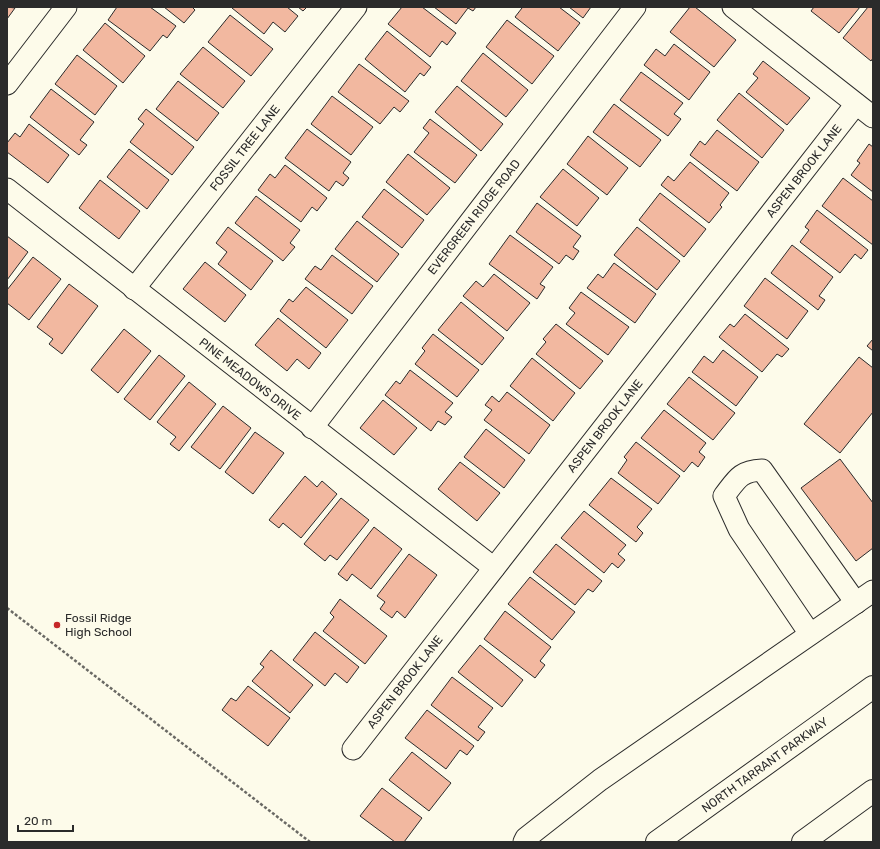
<svg xmlns="http://www.w3.org/2000/svg" width="880" height="849" viewBox="0 0 880 849" font-family="Rubik,sans-serif">
  <style>
    .building { fill: #f2b8a0; stroke: #2b2b2b }
    .lines { fill: none; stroke-linecap: round; stroke-linejoin: round }
    .minor-casing { stroke: #2b2b2b; stroke-width: 23 }
    .major-casing { stroke: #2b2b2b; stroke-width: 24 }
    .path { stroke: #6a6964; stroke-width: 2.5; stroke-dasharray: 3 2; stroke-linecap: butt }
    .minor { stroke: #fdfbea; stroke-width: 21 }
    .major { stroke: #fdfbea; stroke-width: 22 }
    .poi-dot { fill: #c62828; stroke: #fdfbea; stroke-width: 1.5 }
    .labels { text-anchor: middle; stroke-width: 3; stroke-linejoin: round; paint-order: stroke }
    .street-label { font-size: 12px; fill: #2b2b2b; stroke: #fdfbea }
    .poi-label { font-size: 12px; fill: #2b2b2b; stroke: #fdfbea; text-anchor: start }
  </style>
  <rect width="100%" height="100%" fill="#fdfbea"/>
  <g class="building">
    <polygon points="7,7 15,8 7,19"/>
    <polygon points="117,7 150,7 176,26 167,38 163,35 150,51 108,20"/>
    <polygon points="164,7 192,7 195,10 184,23"/>
    <polygon points="233,7 287,7 298,16 285,32 273,22 264,34 232,8"/>
    <polygon points="298,7 307,7 303,11"/>
    <polygon points="402,7 422,7 456,33 447,45 442,41 430,57 388,24"/>
    <polygon points="434,7 476,7 473,11 468,8 456,24"/>
    <polygon points="520,7 559,7 580,23 558,51 515,17 522,8"/>
    <polygon points="569,7 591,7 583,18"/>
    <polygon points="690,7 695,7 736,40 714,67 670,32"/>
    <polygon points="814,7 860,7 839,33 811,11"/>
    <polygon points="868,7 873,7 873,58 871,61 843,38"/>
    <polygon points="230,15 273,49 251,76 208,42"/>
    <polygon points="507,20 554,56 532,84 486,47"/>
    <polygon points="105,23 145,56 123,83 83,50"/>
    <polygon points="387,31 431,67 424,76 420,73 405,92 365,59"/>
    <polygon points="674,44 710,72 689,100 644,65 656,49 665,56"/>
    <polygon points="203,47 245,81 223,108 180,74"/>
    <polygon points="483,53 528,90 506,117 461,81"/>
    <polygon points="77,55 117,86 95,115 55,84"/>
    <polygon points="763,61 810,98 787,125 746,92 758,78 753,74"/>
    <polygon points="359,64 409,101 400,112 394,107 380,124 338,92"/>
    <polygon points="641,72 683,103 674,114 681,119 668,136 620,100"/>
    <polygon points="178,81 219,113 197,141 156,109"/>
    <polygon points="457,86 503,124 481,151 435,112"/>
    <polygon points="51,89 94,122 80,140 87,145 79,155 30,117"/>
    <polygon points="739,93 784,130 762,158 717,120"/>
    <polygon points="332,96 373,127 351,155 311,124"/>
    <polygon points="614,104 661,140 640,167 593,132"/>
    <polygon points="146,109 194,147 172,175 130,142 144,124 138,119"/>
    <polygon points="430,119 477,155 455,183 414,152 429,133 423,128"/>
    <polygon points="29,124 69,155 48,183 7,152 7,143 15,133 20,137"/>
    <polygon points="307,129 351,162 343,173 349,178 343,186 336,181 329,191 285,158"/>
    <polygon points="717,130 759,162 737,191 690,155 700,141 705,145"/>
    <polygon points="588,136 628,168 607,195 567,164"/>
    <polygon points="869,144 873,147 873,192 851,175 860,163 857,161"/>
    <polygon points="129,149 169,180 147,209 107,177"/>
    <polygon points="408,154 450,188 427,215 386,182"/>
    <polygon points="690,162 729,193 720,205 722,207 709,223 661,185 668,176 674,181"/>
    <polygon points="285,165 327,198 317,211 312,207 301,222 258,190 270,174 275,178"/>
    <polygon points="563,169 599,198 577,226 540,197"/>
    <polygon points="843,178 873,201 873,245 822,206"/>
    <polygon points="100,180 140,211 119,239 79,208"/>
    <polygon points="384,189 424,220 402,248 362,217"/>
    <polygon points="660,193 706,229 684,257 639,220"/>
    <polygon points="256,196 300,230 290,243 295,247 283,261 235,223"/>
    <polygon points="537,203 581,236 573,247 579,251 573,260 566,255 559,264 516,232"/>
    <polygon points="817,210 868,250 861,259 855,254 840,273 800,242 809,230 805,227"/>
    <polygon points="357,221 399,254 377,282 335,249"/>
    <polygon points="228,227 273,261 251,290 218,264 227,252 216,243"/>
    <polygon points="637,227 680,261 657,290 614,255"/>
    <polygon points="510,235 553,267 540,284 545,287 537,299 489,264"/>
    <polygon points="7,236 28,252 7,280"/>
    <polygon points="792,245 833,277 819,296 825,300 818,310 771,273"/>
    <polygon points="332,255 373,286 352,314 305,279 315,266 321,270"/>
    <polygon points="33,257 61,279 29,320 7,303 7,290"/>
    <polygon points="205,262 246,295 225,322 183,289"/>
    <polygon points="614,263 656,294 635,323 587,288 598,274 603,278"/>
    <polygon points="494,274 530,303 507,331 463,296 476,281 483,287"/>
    <polygon points="765,278 808,311 787,339 744,306"/>
    <polygon points="69,284 98,306 62,354 49,344 53,339 37,327"/>
    <polygon points="306,287 348,320 326,348 280,311 289,299 293,302"/>
    <polygon points="581,292 629,327 608,355 566,324 575,313 569,308"/>
    <polygon points="461,302 504,338 482,365 438,330"/>
    <polygon points="745,314 789,349 782,357 777,354 762,372 719,337 730,324 734,327"/>
    <polygon points="278,318 321,353 309,369 297,359 287,371 255,345"/>
    <polygon points="556,324 603,361 580,389 536,354 546,342 543,339"/>
    <polygon points="124,329 151,351 118,393 91,370"/>
    <polygon points="433,334 479,370 457,397 415,364 425,351 422,348"/>
    <polygon points="873,339 873,351 867,346"/>
    <polygon points="723,350 758,377 736,406 692,372 704,356 713,363"/>
    <polygon points="159,355 185,376 150,420 124,399"/>
    <polygon points="859,357 873,368 873,412 840,453 804,424"/>
    <polygon points="532,358 575,393 553,421 510,386"/>
    <polygon points="410,370 453,403 445,412 452,417 445,425 438,421 431,431 385,395 396,381 400,384"/>
    <polygon points="689,377 735,413 713,440 667,404"/>
    <polygon points="189,382 216,404 179,451 170,444 176,437 157,422"/>
    <polygon points="507,392 550,425 529,454 484,420 492,410 485,405 492,396 499,402"/>
    <polygon points="383,400 417,428 394,455 360,428"/>
    <polygon points="223,406 251,428 220,469 191,447"/>
    <polygon points="664,410 706,443 699,452 705,457 698,467 692,462 684,472 641,438"/>
    <polygon points="486,429 525,460 504,488 464,457"/>
    <polygon points="255,432 284,453 253,494 225,472"/>
    <polygon points="636,442 680,476 658,504 618,473 627,460 624,457"/>
    <polygon points="840,459 873,503 873,548 856,561 801,488"/>
    <polygon points="460,462 500,493 477,521 438,489"/>
    <polygon points="305,476 317,487 322,481 337,494 301,538 283,523 279,528 269,520"/>
    <polygon points="611,478 652,509 637,527 643,533 636,542 589,505"/>
    <polygon points="341,498 369,520 337,560 330,555 325,561 304,544"/>
    <polygon points="584,511 626,545 618,554 625,560 618,568 612,563 604,573 561,538"/>
    <polygon points="374,527 402,549 371,589 352,574 347,581 338,574"/>
    <polygon points="556,544 602,581 593,592 588,589 575,605 533,572"/>
    <polygon points="409,554 437,575 405,618 397,611 392,618 380,609 385,602 377,596"/>
    <polygon points="530,577 575,612 552,640 508,604"/>
    <polygon points="340,599 387,636 365,664 323,631 334,617 330,613"/>
    <polygon points="505,611 551,647 540,661 545,665 535,678 484,639"/>
    <polygon points="315,632 359,667 347,683 335,673 325,686 293,660"/>
    <polygon points="480,645 523,680 502,707 458,672"/>
    <polygon points="271,650 313,685 290,713 252,681 264,667 260,664"/>
    <polygon points="452,677 493,708 478,727 485,732 478,741 431,705"/>
    <polygon points="248,686 290,718 268,746 222,710 231,698 236,701"/>
    <polygon points="427,710 474,746 467,755 460,750 446,769 405,738"/>
    <polygon points="412,752 451,783 429,811 389,780"/>
    <polygon points="382,788 422,818 404,842 395,842 360,816"/>
  </g>
  <g class="lines">
    <g class="minor-casing">
      <g id="minor">
        <polyline points="733,7 873,117"/>
        <polyline points="7,84 66,7"/>
        <polyline points="7,189 494,568"/>
        <polyline points="134,289 356,7"/>
        <polyline points="312,428 635,7"/>
        <path d="M810,634L739,529L724,496C737,479 740,471 762,470L856,603"/>
        <polyline points="353,749 856,104"/>
        <polyline points="524,842 526,838 600,780 873,591"/>
      </g>
    </g>
    <g class="major-casing">
      <g id="major">
        <polyline points="657,842 873,687"/>
        <polyline points="803,842 873,791"/>
      </g>
    </g>
    <polyline class="path" points="7,608 310,842"/>
    <use href="#minor" class="minor"/>
    <use href="#major" class="major"/>
  </g>
  <circle class="poi-dot" cx="57" cy="625" r="4"/>
  <g class="labels">
    <g class="street-label">
      <text transform="translate(245 148) rotate(-52)" y="4">FOSSIL TREE LANE</text>
      <text transform="translate(804 171) rotate(-52)" y="4">ASPEN BROOK LANE</text>
      <text transform="translate(474 217) rotate(-52)" y="4">EVERGREEN RIDGE ROAD</text>
      <text transform="translate(250 379) rotate(38)" y="4">PINE MEADOWS DRIVE</text>
      <text transform="translate(605 426) rotate(-52)" y="4">ASPEN BROOK LANE</text>
      <text transform="translate(405 682) rotate(-52)" y="4">ASPEN BROOK LANE</text>
      <text transform="translate(765 765) rotate(-36)" y="4">NORTH TARRANT PARKWAY</text>
    </g>
    <g class="poi-label">
      <text x="65" y="622">Fossil Ridge<tspan x="65" dy="14">High School</tspan></text>
    </g>
  </g>
  <rect width="880" height="849" fill="none" stroke="#2b2b2b" stroke-width="16"/>
  <path d="M18 825v6h55v-6" fill="none" stroke="#2b2b2b" stroke-width="2"/>
  <text x="24" y="825" font-size="12" fill="#2b2b2b" stroke="#fdfbea" stroke-width="3" paint-order="stroke">20 m</text>
</svg>
